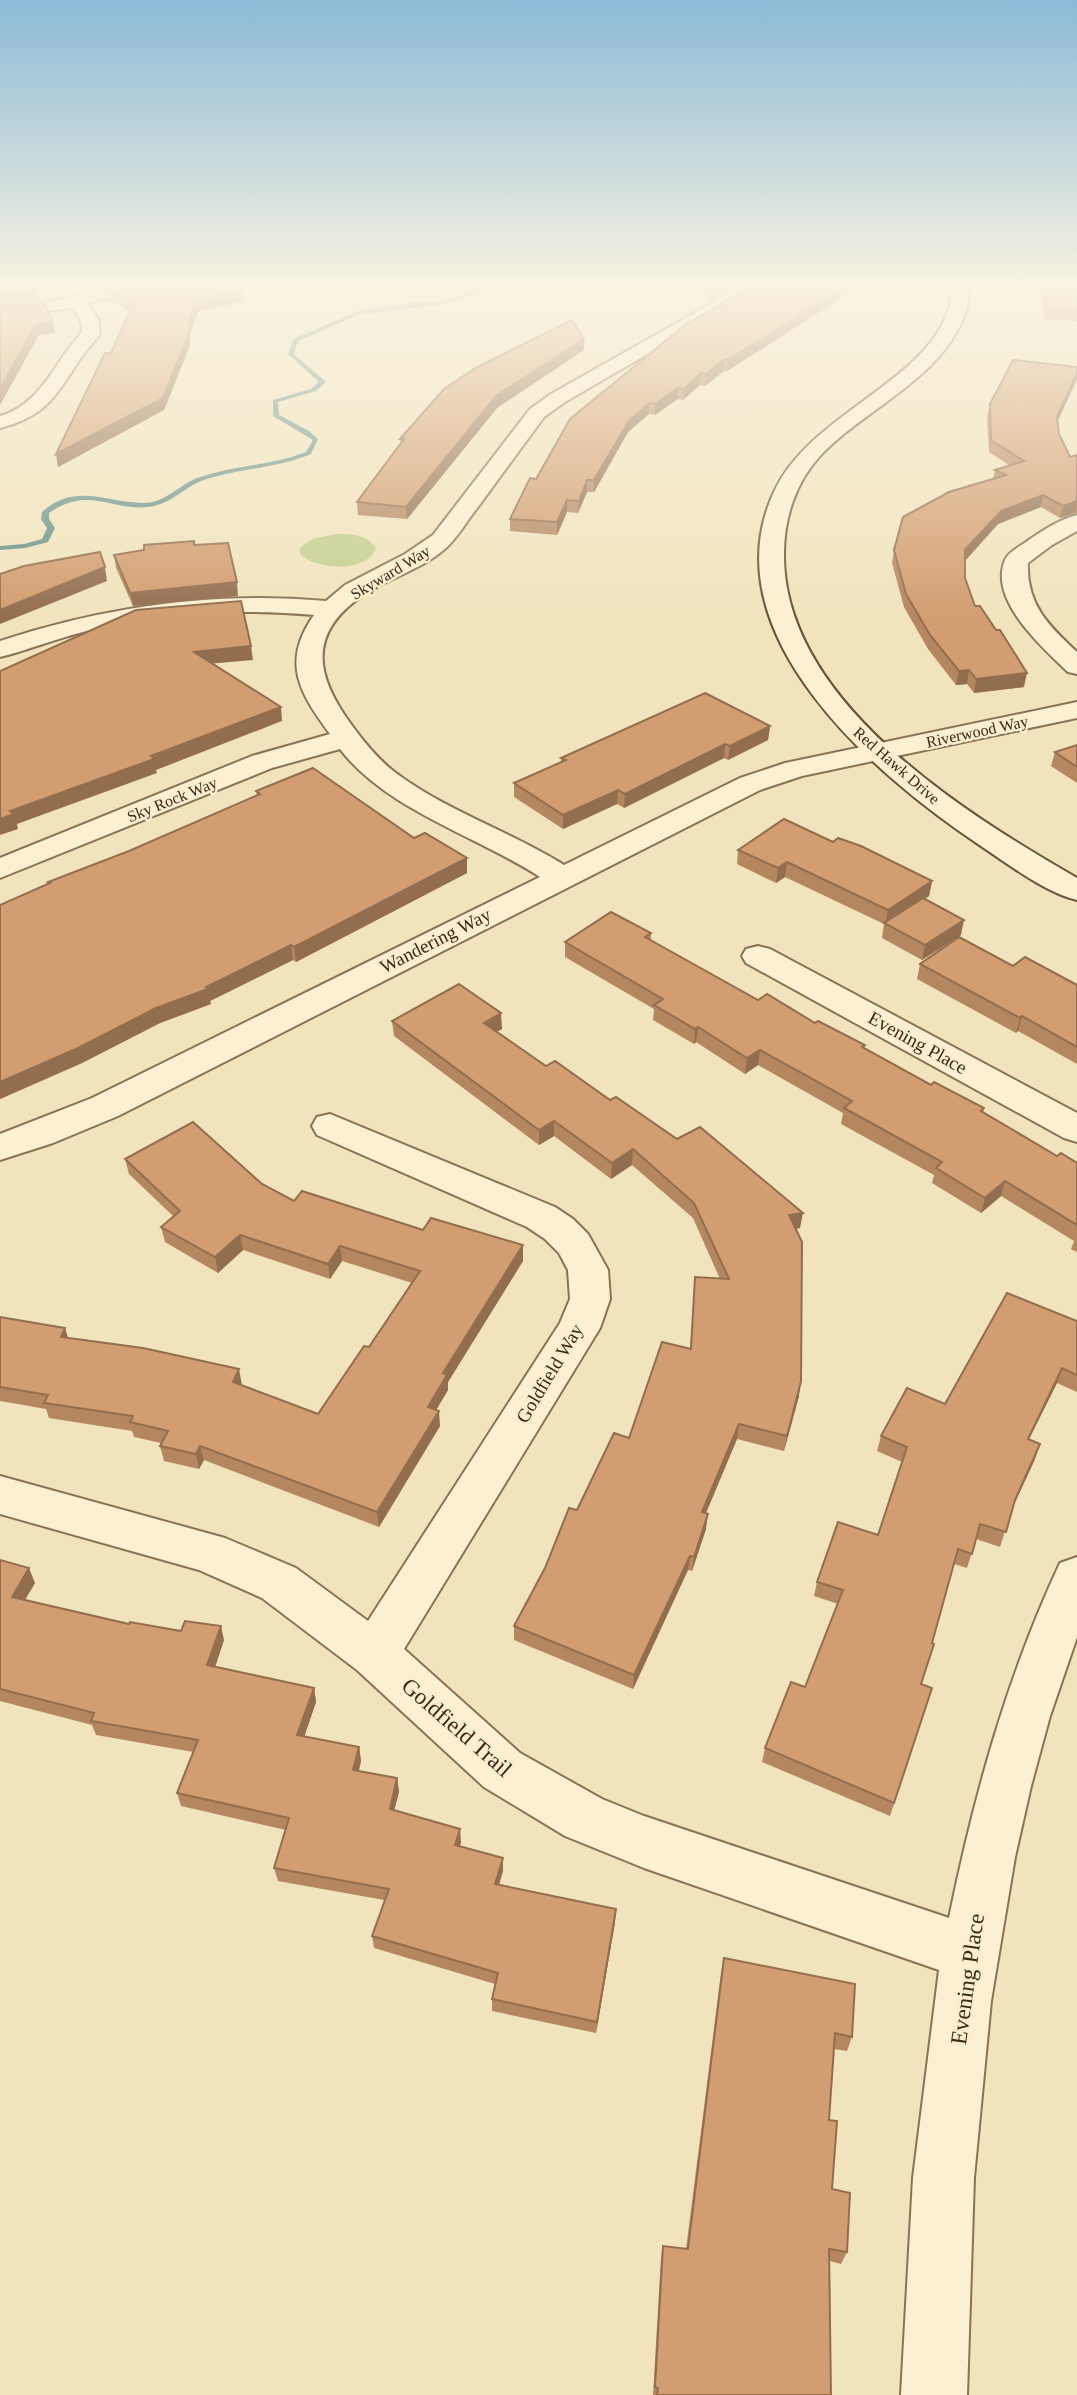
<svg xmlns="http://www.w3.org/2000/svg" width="1077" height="2395" viewBox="0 0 1077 2395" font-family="Georgia,serif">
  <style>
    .green { fill: #c5cf91 }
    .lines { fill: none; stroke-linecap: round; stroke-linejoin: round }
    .stream { fill: #689088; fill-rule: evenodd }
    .street-casing { stroke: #8a7355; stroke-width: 4 }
    .secondary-casing { stroke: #6b5438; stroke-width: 4 }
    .street { fill: #fbf0d1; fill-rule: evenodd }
    .secondary { fill: #fbf0d1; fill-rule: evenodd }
    .wall { fill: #b58760 }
    .shaded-wall { fill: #936e4e }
    .building { fill: #d29d70; stroke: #936e4e; stroke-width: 2 }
    .labels { text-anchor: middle; stroke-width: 5; stroke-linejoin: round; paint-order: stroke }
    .far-street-label { font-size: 16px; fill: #382a1b; stroke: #f8edcd }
    .street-label { font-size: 19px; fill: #382a1b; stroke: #f8edcd }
    .near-street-label { font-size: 23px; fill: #382a1b; stroke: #f8edcd }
  </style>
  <rect width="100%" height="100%" fill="#f1e4bd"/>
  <path class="green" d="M336,534C351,534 368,534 376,549C365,573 317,570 300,554V548L312,539Z"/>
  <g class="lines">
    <path class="stream" d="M497,285H506L440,305L361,314L298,341L294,354L326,382L316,391L278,402L279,415L309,431L318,439L311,454C276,469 237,468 201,481C184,488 172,502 154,506C113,514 91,484 49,513V519L55,528L48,542L25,548L0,550V546L24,544L42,539L47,528L41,519L42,512C76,482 106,503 144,503C165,503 179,485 197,478C233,465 271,466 306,452L313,440L273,416V400L311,389L319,382L288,354L293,339L358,311L409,303L440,301Z"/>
    <g class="street-casing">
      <g id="street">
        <path d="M116,285H145L142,289L87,303L98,319L100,333L98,337C60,378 61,413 0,428V416C42,404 54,362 82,332C82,321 79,315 71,308L0,317V307L64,299Z"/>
        <path d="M744,285H766L565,402L544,417C522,447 500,477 478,507C468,519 460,534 449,545C425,569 389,577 362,596C305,635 317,679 353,727C367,746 381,763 400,776C450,812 511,832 564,865L740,778L785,763L1077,702V718L802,776L760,790L118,1116L53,1143L0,1160V1134L92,1098L540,877C475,835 387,810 340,749L272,768L0,878V858L252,756L330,734C299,692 281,662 314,615C237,608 158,613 83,632C55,639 28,650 0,657V641C107,606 214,591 326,601L345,585L405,554L433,535L530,409L551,394Z"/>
        <path d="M1077,515V531L1052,545L1028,563C1026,604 1049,626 1077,652V674L1068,672C1043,648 988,600 1005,560C1008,552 1022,545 1029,540C1043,530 1061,519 1077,515Z"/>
        <polygon points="758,946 770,949 1077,1113 1077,1142 1064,1138 746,963 742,956 746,949"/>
        <path d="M330,1114L555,1207L573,1219L588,1234L608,1270L610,1299L600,1328L404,1649L520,1753L602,1799L644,1816L949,1918C974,1796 1007,1676 1060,1563L1077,1557V1637L1050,1716L1031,1786L1015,1857L991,2001L974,2178L967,2395H901L913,2178L939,1970L644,1868L565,1836L484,1787L357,1670L262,1598L199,1570L0,1514V1476L225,1538L296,1568L368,1621L560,1323L570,1299L568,1270L559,1253L545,1239L527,1227L317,1135L312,1126L317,1117Z"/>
      </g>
    </g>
    <g class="secondary-casing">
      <path id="secondary" d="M951,285H969C968,293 969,303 966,311C944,378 865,408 820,456C796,482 784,518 784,553C782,700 964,813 1077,878V900C1046,893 1008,864 981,846C877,777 708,634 774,492C809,415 924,383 948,311C951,303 951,293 951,285Z"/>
    </g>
    <use href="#street" class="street"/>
    <use href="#secondary" class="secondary"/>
  </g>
  <g class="wall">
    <polygon points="73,285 106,285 85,291"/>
    <polygon points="697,285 733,285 733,288 710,301"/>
    <polygon points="814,285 862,285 727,371 724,371 705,386 700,385 683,400 678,399 655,415 649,414 628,432 594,492 587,492 578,513 567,512 557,535 510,531 510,519 536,479 815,290"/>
    <polygon points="1037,285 1077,285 1077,321 1044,319 1041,291"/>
    <polygon points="106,290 243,301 198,312 190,333 190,345 164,410 58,467 130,311 108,300"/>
    <polygon points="584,350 497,408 407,519 358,515 357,502 401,443 400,439"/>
    <polygon points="1077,367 1077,379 1057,422 1059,434 1070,457 1077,455 1077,513 1060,518 1041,507 998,524 965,561 965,578 975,606 1024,687 974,693 967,684 956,685 928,649 904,607 892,563 894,550 993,479 995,470 1009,465 989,452 987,416 990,404"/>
    <polygon points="195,545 238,596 133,606 116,568 114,555"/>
    <polygon points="770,726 768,740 728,760 724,758 624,808 617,804 563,829 514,797 514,783 561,762 561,758"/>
    <polygon points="1077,745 1077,783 1051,766 1055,752"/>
    <polygon points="256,791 414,838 467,858 467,873 296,962 293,960 210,1001 211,1004 160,1023 82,1063 0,1099 0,905 49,884 48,882 129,851 257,795"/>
    <polygon points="833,842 932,881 929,896 924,899 961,935 922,960 882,938 884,924 785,877 776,883 737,864 738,850"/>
    <polygon points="651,933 651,940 758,1000 865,1045 864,1048 931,1085 984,1108 983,1112 1057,1156 1077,1163 1077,1252 1071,1249 1074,1241 1001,1196 981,1213 932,1183 934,1175 841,1124 843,1113 758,1065 745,1074 696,1042 694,1044 653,1020 654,1009 565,957 565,942"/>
    <polygon points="920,964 1013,966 1077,985 1077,1064 1018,1031 1016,1033 917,979"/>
    <polygon points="392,1021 502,1029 496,1032 546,1066 610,1100 800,1228 796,1229 799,1396 784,1451 737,1439 706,1513 706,1529 692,1571 688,1570 633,1689 514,1640 514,1626 577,1510 629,1438 690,1348 695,1277 720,1279 693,1218 632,1165 611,1179 554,1136 539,1145 394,1036"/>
    <polygon points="125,1159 262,1184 294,1201 423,1230 523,1245 523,1261 448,1382 448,1390 436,1410 440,1426 379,1527 204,1460 199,1469 164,1461 160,1446 161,1443 134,1437 132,1431 49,1418 46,1409 0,1401 0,1317 68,1338 242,1385 242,1386 318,1414 369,1347 412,1283 342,1261 330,1279 243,1250 218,1273 165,1242 161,1227 174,1217 129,1174"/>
    <polygon points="1077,1321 1077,1392 1057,1383 1029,1439 1035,1459 1012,1509 1000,1547 976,1539 967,1568 954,1564 921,1684 932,1688 890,1816 762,1762 765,1748 805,1687 838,1604 814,1596 817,1582 878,1535 902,1462 877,1451 881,1436 945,1404"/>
    <polygon points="0,1560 35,1583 25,1600 129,1624 224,1640 215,1667 314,1688 316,1702 304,1737 359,1747 361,1761 359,1771 397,1778 399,1792 394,1810 461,1842 460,1846 503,1871 499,1885 615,1922 596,2033 492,2011 492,1999 495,1984 374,1948 372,1936 384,1900 278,1881 274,1868 286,1830 181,1806 177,1793 193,1752 96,1735 92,1725 0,1701"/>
    <polygon points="724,1958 852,2037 847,2051 834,2049 829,2120 832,2189 847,2252 841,2264 830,2261 831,2395 653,2395 661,2257 663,2246 686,2249 721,1973"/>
  </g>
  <g class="shaded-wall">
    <polygon points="84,285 106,285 85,291"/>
    <polygon points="720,285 733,285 733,288 710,301 710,291"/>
    <polygon points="847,285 862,285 727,371 728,360"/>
    <polygon points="37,289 39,299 0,304 0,293"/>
    <polygon points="242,290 243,301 198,312 190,333 190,345 164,410 58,467 56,454 189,322 197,301"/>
    <polygon points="53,322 55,333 39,335 0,405 0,389 36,324"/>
    <polygon points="584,339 584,350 497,408 407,519 406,507 496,396"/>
    <polygon points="725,359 724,371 705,386 706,374"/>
    <polygon points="701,373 700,385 683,400 684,389"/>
    <polygon points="1077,373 1077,379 1054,429 1057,417"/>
    <polygon points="678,388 678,399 655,415 655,404"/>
    <polygon points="649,403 649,414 628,432 594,492 594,480 629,421"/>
    <polygon points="587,480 587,492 578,513 579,501"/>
    <polygon points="1043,495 1041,507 998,524 963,563 965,550 1001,511"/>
    <polygon points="567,500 567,512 557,535 557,522"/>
    <polygon points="1077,501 1076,512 1060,518 1063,506"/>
    <polygon points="105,567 107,581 0,624 0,610"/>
    <polygon points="237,582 238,596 133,606 130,593"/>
    <polygon points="251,646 253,660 196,665 194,652"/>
    <polygon points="969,670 967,684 956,685 959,671"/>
    <polygon points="1027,673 1024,687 974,693 976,679"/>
    <polygon points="281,707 282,721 156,770 157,773 17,824 18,829 0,835 0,819 10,811"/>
    <polygon points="770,726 768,740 728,760 730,746"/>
    <polygon points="725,744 724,758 624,808 625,794"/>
    <polygon points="618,790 617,804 563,829 563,815"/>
    <polygon points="467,858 467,873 296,962 294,947"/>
    <polygon points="787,862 785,877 776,883 778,868"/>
    <polygon points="932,881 929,896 885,925 888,910"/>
    <polygon points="964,920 961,935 922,960 925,945"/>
    <polygon points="291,945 293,960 210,1001 211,1004 160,1023 82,1063 0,1099 0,1082 156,1008 206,987"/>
    <polygon points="501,1013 502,1029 484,1039 484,1023"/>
    <polygon points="1022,1016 1018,1031 1016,1033 1020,1018"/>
    <polygon points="698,1027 696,1042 694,1044 695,1029"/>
    <polygon points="760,1050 758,1065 745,1074 747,1058"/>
    <polygon points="554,1121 554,1136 539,1145 539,1130"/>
    <polygon points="633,1149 632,1165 611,1179 612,1163"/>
    <polygon points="1005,1181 1001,1196 981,1213 985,1198"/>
    <polygon points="803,1213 800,1228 787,1230 789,1215"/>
    <polygon points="240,1235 243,1250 218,1273 215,1257"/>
    <polygon points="523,1245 523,1261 448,1382 448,1390 429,1422 428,1407 443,1373"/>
    <polygon points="340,1246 342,1261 330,1279 328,1264"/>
    <polygon points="65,1328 70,1344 61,1337"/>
    <polygon points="1062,1368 1057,1383 1022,1453 1028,1439"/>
    <polygon points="239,1369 242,1385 236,1397 233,1382"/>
    <polygon points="801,1381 799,1396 784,1451 787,1436"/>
    <polygon points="439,1411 440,1426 379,1527 377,1512"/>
    <polygon points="739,1424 737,1439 700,1527 702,1512"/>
    <polygon points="1040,1444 1035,1459 1009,1515 1015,1500"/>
    <polygon points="200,1446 204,1460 199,1469 196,1454"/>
    <polygon points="708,1514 706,1529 692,1571 694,1557"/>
    <polygon points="690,1556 688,1570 633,1689 634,1675"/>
    <polygon points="29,1568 35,1583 18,1611 12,1597"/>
    <polygon points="221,1626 224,1640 211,1679 207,1665"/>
    <polygon points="314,1688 316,1702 300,1749 297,1735"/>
    <polygon points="359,1747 361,1761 355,1784 353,1770"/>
    <polygon points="397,1778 399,1792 391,1822 390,1809"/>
    <polygon points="460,1829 461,1842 456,1858 455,1845"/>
    <polygon points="503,1858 503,1871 495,1897 495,1884"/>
    <polygon points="616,1909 615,1922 596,2033 597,2022"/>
  </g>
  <g class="building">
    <polygon points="0,285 35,285 37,289 0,293"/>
    <polygon points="125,285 230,285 242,290 197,301 189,322 189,334 163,398 56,454 105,353 111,353 134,302 106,290"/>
    <polygon points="706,285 720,285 710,291"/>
    <polygon points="754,285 782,285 817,290 816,285 847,285 728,360 725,359 706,374 701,373 684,389 678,388 655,404 649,403 629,421 594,480 587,480 579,501 567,500 557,522 510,519 530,478 536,479 570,419 685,325"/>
    <polygon points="1044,285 1077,285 1077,310 1047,308"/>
    <polygon points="44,303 53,322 36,324 0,389 0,308"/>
    <polygon points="572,320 584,339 496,396 406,507 357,502 404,439 400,439 444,389 477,367"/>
    <polygon points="1013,360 1077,367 1077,373 1057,417 1059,434 1070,457 1077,455 1077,501 1063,506 1043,495 1001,511 965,550 965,578 975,606 980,606 996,630 1000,630 1027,673 976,679 969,670 959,671 930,635 906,594 894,550 903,517 949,492 1006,475 995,470 1024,461 991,440 990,404"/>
    <polygon points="194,541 194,545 228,543 237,582 130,593 114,555 144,550 144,545"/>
    <polygon points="100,552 105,567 0,610 0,574 24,566"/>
    <polygon points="241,601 251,646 194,652 281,707 151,756 154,759 10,811 14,814 0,819 0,671 136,610"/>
    <polygon points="705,693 770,726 730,746 725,744 625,794 618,790 563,815 514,783 566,760 561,758"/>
    <polygon points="1077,745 1077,767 1055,752"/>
    <polygon points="313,768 414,838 425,833 467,858 294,947 291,945 206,987 208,989 156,1008 78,1048 0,1082 0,905 50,883 48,882 129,851 260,794 256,791"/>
    <polygon points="784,819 833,842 838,838 861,846 932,881 888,910 787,862 778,868 738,850"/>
    <polygon points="923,898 964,920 925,945 884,923"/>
    <polygon points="611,912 651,933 645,937 758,1000 767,994 815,1023 818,1021 865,1045 862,1047 931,1085 934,1082 984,1108 981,1111 1057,1156 1061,1153 1077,1163 1077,1225 1005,1181 985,1198 936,1168 942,1162 844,1108 852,1101 760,1050 747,1058 698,1027 695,1029 654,1005 663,999 565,942"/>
    <polygon points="959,937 1013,966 1025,957 1077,985 1077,1047 1022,1016 1020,1018 920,964"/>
    <polygon points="459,984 501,1013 484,1023 546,1066 555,1061 610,1100 616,1097 677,1139 700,1127 803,1213 789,1215 802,1242 801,1381 787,1436 739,1424 702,1512 708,1514 694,1557 690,1556 634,1675 514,1626 545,1568 569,1508 577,1510 614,1433 629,1438 662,1342 691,1349 695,1277 729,1279 694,1203 633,1149 612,1163 554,1121 539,1130 392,1021"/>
    <polygon points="193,1122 262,1184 294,1201 302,1191 423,1230 431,1218 523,1245 443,1373 447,1375 428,1407 439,1411 377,1512 200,1446 196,1454 160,1446 168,1431 130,1422 133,1416 44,1403 48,1395 0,1387 0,1317 65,1328 61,1337 143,1348 239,1369 233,1382 318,1414 364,1346 369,1347 420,1271 340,1246 328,1264 240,1235 215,1257 161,1227 180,1211 125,1159"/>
    <polygon points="1007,1293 1077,1321 1077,1375 1062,1368 1028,1439 1040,1444 1015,1500 1006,1532 980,1524 972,1554 958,1549 932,1643 934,1644 921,1684 932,1688 894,1803 765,1748 791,1682 805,1687 843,1590 817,1582 838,1522 878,1535 907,1447 881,1436 907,1388 945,1404"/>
    <polygon points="0,1560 29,1568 12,1597 129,1624 130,1622 181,1631 185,1621 221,1626 207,1665 314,1688 297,1735 359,1747 353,1770 397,1778 390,1809 460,1829 455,1845 503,1858 495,1884 616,1909 597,2022 492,1999 498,1973 372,1936 389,1889 274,1868 289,1818 177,1793 198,1740 91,1721 94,1713 0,1689"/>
    <polygon points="724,1958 855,1984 852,2037 835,2033 829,2120 837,2121 832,2189 850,2193 847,2252 829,2249 831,2395 657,2395 658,2388 655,2387 663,2246 688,2249"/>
  </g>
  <linearGradient id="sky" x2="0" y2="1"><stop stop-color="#8bbad6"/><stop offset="0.46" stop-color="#f9f3e1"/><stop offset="1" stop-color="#f9f3e1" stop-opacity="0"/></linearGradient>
  <rect width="1077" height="620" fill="url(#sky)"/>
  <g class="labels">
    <g class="far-street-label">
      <text transform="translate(390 572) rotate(-31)" y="6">Skyward Way</text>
      <text transform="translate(977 731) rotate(-12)" y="6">Riverwood Way</text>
      <text transform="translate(897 765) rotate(41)" y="6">Red Hawk Drive</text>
      <text transform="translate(172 799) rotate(-22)" y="6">Sky Rock Way</text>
    </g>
    <g class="street-label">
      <text transform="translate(435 940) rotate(-27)" y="7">Wandering Way</text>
      <text transform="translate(918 1042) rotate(29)" y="7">Evening Place</text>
      <text transform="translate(549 1373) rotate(-59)" y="7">Goldfield Way</text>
    </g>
    <g class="near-street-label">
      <text transform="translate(457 1727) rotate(41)" y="8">Goldfield Trail</text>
      <text transform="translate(967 1979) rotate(-82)" y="8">Evening Place</text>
    </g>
  </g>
</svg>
